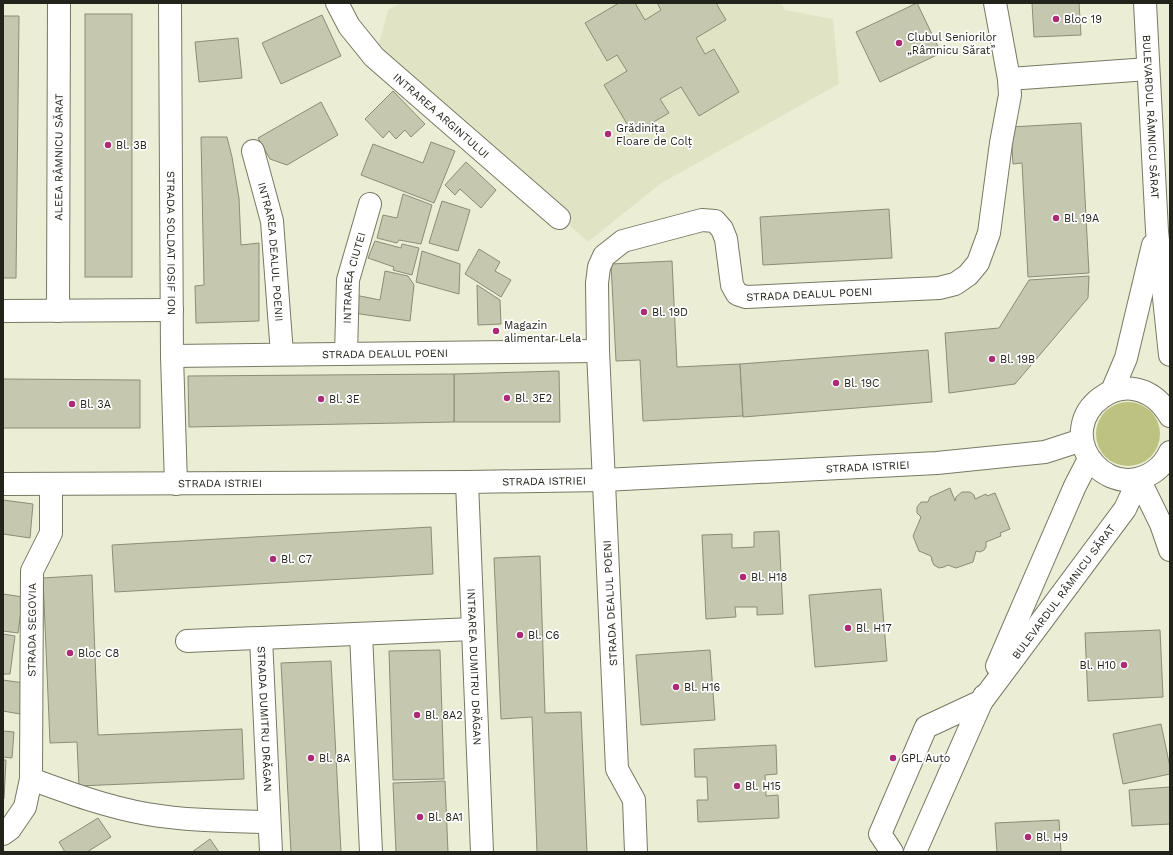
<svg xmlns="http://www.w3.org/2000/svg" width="1173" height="855" viewBox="0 0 1173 855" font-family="'Work Sans',sans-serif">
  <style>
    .built { fill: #e1e4c4 }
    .green { fill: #bdc281 }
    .building { fill: #c5c8af; stroke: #8b8d76 }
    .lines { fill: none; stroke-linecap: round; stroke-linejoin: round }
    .minor-casing { stroke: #777963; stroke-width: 24 }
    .minor { stroke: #fff; stroke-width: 22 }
    .poi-dot { fill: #ac2b77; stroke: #fff; stroke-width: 1.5 }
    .labels { text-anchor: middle; stroke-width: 3.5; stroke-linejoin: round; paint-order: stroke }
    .poi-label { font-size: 11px; fill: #22231a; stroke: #fff; text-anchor: start }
    .street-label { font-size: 11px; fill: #22231a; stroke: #fff }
  </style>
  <rect width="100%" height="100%" fill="#ebeed5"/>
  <polygon class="built" points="401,3 781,3 785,10 833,19 839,84 660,184 588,242 376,54 388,10"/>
  <circle class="green" cx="1128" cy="434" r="32"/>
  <g class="building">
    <polygon points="619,3 635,3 645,20 661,10 657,3 716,3 726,20 696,38 705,54 714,49 739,92 699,116 681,87 660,99 669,113 633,134 604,85 627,71 617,55 607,61 585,23"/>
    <polygon points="917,3 941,53 880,82 856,32"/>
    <polygon points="1032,3 1079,3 1081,35 1034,37"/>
    <rect x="85" y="14" width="47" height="263"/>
    <polygon points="322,15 341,56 281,84 262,43"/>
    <polygon points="3,16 19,16 16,278 3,278"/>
    <polygon points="238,38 242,78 199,82 195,42"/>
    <polygon points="393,91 425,124 411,137 405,130 396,139 389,131 383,138 365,119"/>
    <polygon points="321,102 338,135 287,165 270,159 258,138"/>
    <polygon points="1081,123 1089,273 1028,277 1022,163 1013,164 1011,127"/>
    <polygon points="201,137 227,137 232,157 239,198 241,245 259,243 259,321 196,323 195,286 204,285"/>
    <polygon points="431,142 455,151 434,203 361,175 373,144 423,163"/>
    <polygon points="466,162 496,190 481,208 460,189 455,195 445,185"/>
    <polygon points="403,194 432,205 421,244 399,240 397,243 377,238 383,215 397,218"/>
    <polygon points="442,201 470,210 458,251 429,243"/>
    <polygon points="889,209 892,258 763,265 760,217"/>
    <polygon points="375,241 401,248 402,244 419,248 412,275 393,270 394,267 368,258"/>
    <polygon points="479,249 500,262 495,271 511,280 501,297 465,274"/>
    <polygon points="422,251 460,264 459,294 416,282"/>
    <polygon points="672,261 677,367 740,364 743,416 643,421 640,360 616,361 611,264"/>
    <polygon points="385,271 408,276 414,285 410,321 353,313 355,295 380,300"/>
    <polygon points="1089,276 1088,298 1015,384 949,393 945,333 999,328 1029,280"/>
    <polygon points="477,285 500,300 501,324 478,325"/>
    <polygon points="928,350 932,402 743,417 740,364"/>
    <polygon points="559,371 560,422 454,422 454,374"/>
    <polygon points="454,374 454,422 189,427 188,376"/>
    <polygon points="3,379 140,380 140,428 3,428"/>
    <polygon points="950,488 955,501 956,497 962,492 970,492 974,495 975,499 986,494 987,496 995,493 1010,529 1000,533 1001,536 986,542 986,547 984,550 980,552 976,551 973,562 956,568 948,565 944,567 939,568 934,565 932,561 931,556 919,551 913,536 921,517 917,513 917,507 921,502 928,502 930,497"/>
    <polygon points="3,500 33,504 30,538 3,534"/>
    <polygon points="431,527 433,574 115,592 112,545"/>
    <polygon points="779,531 783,614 757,615 757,607 735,607 736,617 706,619 702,535 732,534 732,548 754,547 754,532"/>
    <polygon points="540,556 545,713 581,712 587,852 537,852 532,717 501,719 494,558"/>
    <polygon points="92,575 98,735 242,729 244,779 79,786 77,742 50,743 43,578"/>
    <polygon points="881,589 887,661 815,667 809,595"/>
    <polygon points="3,594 23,597 18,633 3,631"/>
    <polygon points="1160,630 1163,697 1088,701 1085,633"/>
    <polygon points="3,634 15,636 10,674 3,674"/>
    <polygon points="440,650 444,779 393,780 389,651"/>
    <polygon points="710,650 715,720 641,725 636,655"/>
    <polygon points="331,661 341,852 291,852 281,663"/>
    <polygon points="3,680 24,683 20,714 3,711"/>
    <polygon points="1161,724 1170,767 1170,774 1123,784 1113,734"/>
    <polygon points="3,731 14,732 12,758 3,757"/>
    <polygon points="776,745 777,774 765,775 766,796 778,795 779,818 698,822 697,800 708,800 707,777 695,777 694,749"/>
    <polygon points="3,760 6,760 4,799 3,799"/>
    <polygon points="445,781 448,852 396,852 393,783"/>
    <polygon points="1170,787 1170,824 1132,826 1129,790"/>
    <polygon points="98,818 111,837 87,852 65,852 59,842"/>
    <polygon points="1059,820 1061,852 997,852 995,823"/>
    <polygon points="210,839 219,852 192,852"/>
  </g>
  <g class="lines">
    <g class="minor-casing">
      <g id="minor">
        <path id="s1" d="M170,3L172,356L176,484"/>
        <path id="s2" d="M337,3L349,26L374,57L559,218"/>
        <path id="s3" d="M1145,3L1157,231L1170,355"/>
        <polyline points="1009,79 1148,69"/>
        <path id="s4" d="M253,151L272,221L282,354"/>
        <polyline points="3,311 172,310"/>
        <path id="s5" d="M58,311L59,3"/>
        <path id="s6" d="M346,354L348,280L370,204"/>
        <path id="s7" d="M172,356L598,351"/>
        <polyline points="1112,391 1126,358 1153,245"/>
        <path d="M1170,416C1131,351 1050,416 1095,465C1103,474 1117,481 1130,480C1149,478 1162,469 1170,452"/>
        <polyline points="1139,479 1161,524 1170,550"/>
        <path id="s8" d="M467,482L482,852"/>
        <path id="s9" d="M3,484L467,482L604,480L937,463L1045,452L1082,440"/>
        <polyline points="361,634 371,852"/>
        <path id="s10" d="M261,638L271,852"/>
        <polyline points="187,641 473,629"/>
        <polyline points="997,666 1075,486 1089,459"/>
        <path d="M31,779C69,793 107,807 147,814C188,821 228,821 269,822"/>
        <path id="s11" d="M3,834L10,829L25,807L31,779L32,571L51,533V484"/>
        <path id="s12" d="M636,852L634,800L617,769L598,351L597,283L599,267L604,256L623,241L702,220L715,221L722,229L726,239L732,285L737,294L746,297L939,288L955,284L968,275L978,263L989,233L1001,143L1010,95L1009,79L995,3"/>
        <path id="s13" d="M892,852L880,834L926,727L982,701L1125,509L1139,479"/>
        <polyline points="915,852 984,696"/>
      </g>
    </g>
    <use href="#minor" class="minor"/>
  </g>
  <g class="poi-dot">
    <circle cx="1056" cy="19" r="4"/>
    <circle cx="899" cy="43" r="4"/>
    <circle cx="608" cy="134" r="4"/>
    <circle cx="108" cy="145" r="4"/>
    <circle cx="1056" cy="218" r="4"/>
    <circle cx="644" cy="312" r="4"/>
    <circle cx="496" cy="331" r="4"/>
    <circle cx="992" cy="359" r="4"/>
    <circle cx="836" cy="383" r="4"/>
    <circle cx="507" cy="398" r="4"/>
    <circle cx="321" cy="399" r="4"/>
    <circle cx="72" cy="404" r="4"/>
    <circle cx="273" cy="559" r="4"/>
    <circle cx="743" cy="577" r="4"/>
    <circle cx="848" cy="628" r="4"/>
    <circle cx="520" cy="635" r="4"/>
    <circle cx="70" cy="653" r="4"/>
    <circle cx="1124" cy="665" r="4"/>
    <circle cx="676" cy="687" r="4"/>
    <circle cx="417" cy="715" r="4"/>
    <circle cx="311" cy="758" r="4"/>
    <circle cx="893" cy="758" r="4"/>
    <circle cx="737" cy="786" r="4"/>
    <circle cx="420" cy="817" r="4"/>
    <circle cx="1028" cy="837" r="4"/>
  </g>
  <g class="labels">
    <g class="poi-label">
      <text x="1064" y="23">Bloc 19</text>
      <text x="907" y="41">Clubul Seniorilor<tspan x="907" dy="13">„Râmnicu Sărat”</tspan></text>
      <text x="616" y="132">Grădinița<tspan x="616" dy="13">Floare de Colț</tspan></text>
      <text x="116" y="149">Bl. 3B</text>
      <text x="1064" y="222">Bl. 19A</text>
      <text x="652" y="316">Bl. 19D</text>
      <text x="504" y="329">Magazin<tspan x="504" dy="13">alimentar Lela</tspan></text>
      <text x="1000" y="363">Bl. 19B</text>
      <text x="844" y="387">Bl. 19C</text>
      <text x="515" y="402">Bl. 3E2</text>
      <text x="329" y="403">Bl. 3E</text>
      <text x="80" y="408">Bl. 3A</text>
      <text x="281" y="563">Bl. C7</text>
      <text x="751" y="581">Bl. H18</text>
      <text x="856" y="632">Bl. H17</text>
      <text x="528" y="639">Bl. C6</text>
      <text x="78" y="657">Bloc C8</text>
      <text x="1116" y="669" text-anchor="end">Bl. H10</text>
      <text x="684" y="691">Bl. H16</text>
      <text x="425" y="719">Bl. 8A2</text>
      <text x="319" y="762">Bl. 8A</text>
      <text x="901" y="762">GPL Auto</text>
      <text x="745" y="790">Bl. H15</text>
      <text x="428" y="821">Bl. 8A1</text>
      <text x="1036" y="841">Bl. H9</text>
    </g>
    <g class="street-label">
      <text dy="4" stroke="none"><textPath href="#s2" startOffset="155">INTRAREA ARGINTULUI</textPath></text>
      <text dy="4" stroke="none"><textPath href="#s3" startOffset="114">BULEVARDUL RÂMNICU SĂRAT</textPath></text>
      <text dy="4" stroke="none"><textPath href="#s5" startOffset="154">ALEEA RÂMNICU SĂRAT</textPath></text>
      <text dy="4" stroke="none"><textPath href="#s1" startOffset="240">STRADA SOLDAT IOSIF ION</textPath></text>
      <text dy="4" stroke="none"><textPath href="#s4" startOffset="103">INTRAREA DEALUL POENII</textPath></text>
      <text dy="4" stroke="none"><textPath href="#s6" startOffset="77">INTRAREA CIUTEI</textPath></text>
      <text dy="4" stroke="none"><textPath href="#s12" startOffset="872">STRADA DEALUL POENI</textPath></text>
      <text dy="4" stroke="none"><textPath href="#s7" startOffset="213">STRADA DEALUL POENI</textPath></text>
      <text dy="4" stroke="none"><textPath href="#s9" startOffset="865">STRADA ISTRIEI</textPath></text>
      <text dy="4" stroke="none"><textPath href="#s9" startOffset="541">STRADA ISTRIEI</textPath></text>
      <text dy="4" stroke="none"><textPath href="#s9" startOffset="217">STRADA ISTRIEI</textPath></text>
      <text dy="4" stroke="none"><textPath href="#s13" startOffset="336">BULEVARDUL RÂMNICU SĂRAT</textPath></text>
      <text transform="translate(610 603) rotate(-93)" y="4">STRADA DEALUL POENI</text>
      <text dy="4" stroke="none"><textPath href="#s11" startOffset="213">STRADA SEGOVIA</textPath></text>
      <text dy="4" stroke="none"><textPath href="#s8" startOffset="185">INTRAREA DUMITRU DRĂGAN</textPath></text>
      <text dy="4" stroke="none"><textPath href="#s10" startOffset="81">STRADA DUMITRU DRĂGAN</textPath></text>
    </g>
  </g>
  <rect width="1173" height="855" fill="none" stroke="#22231a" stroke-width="8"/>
</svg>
